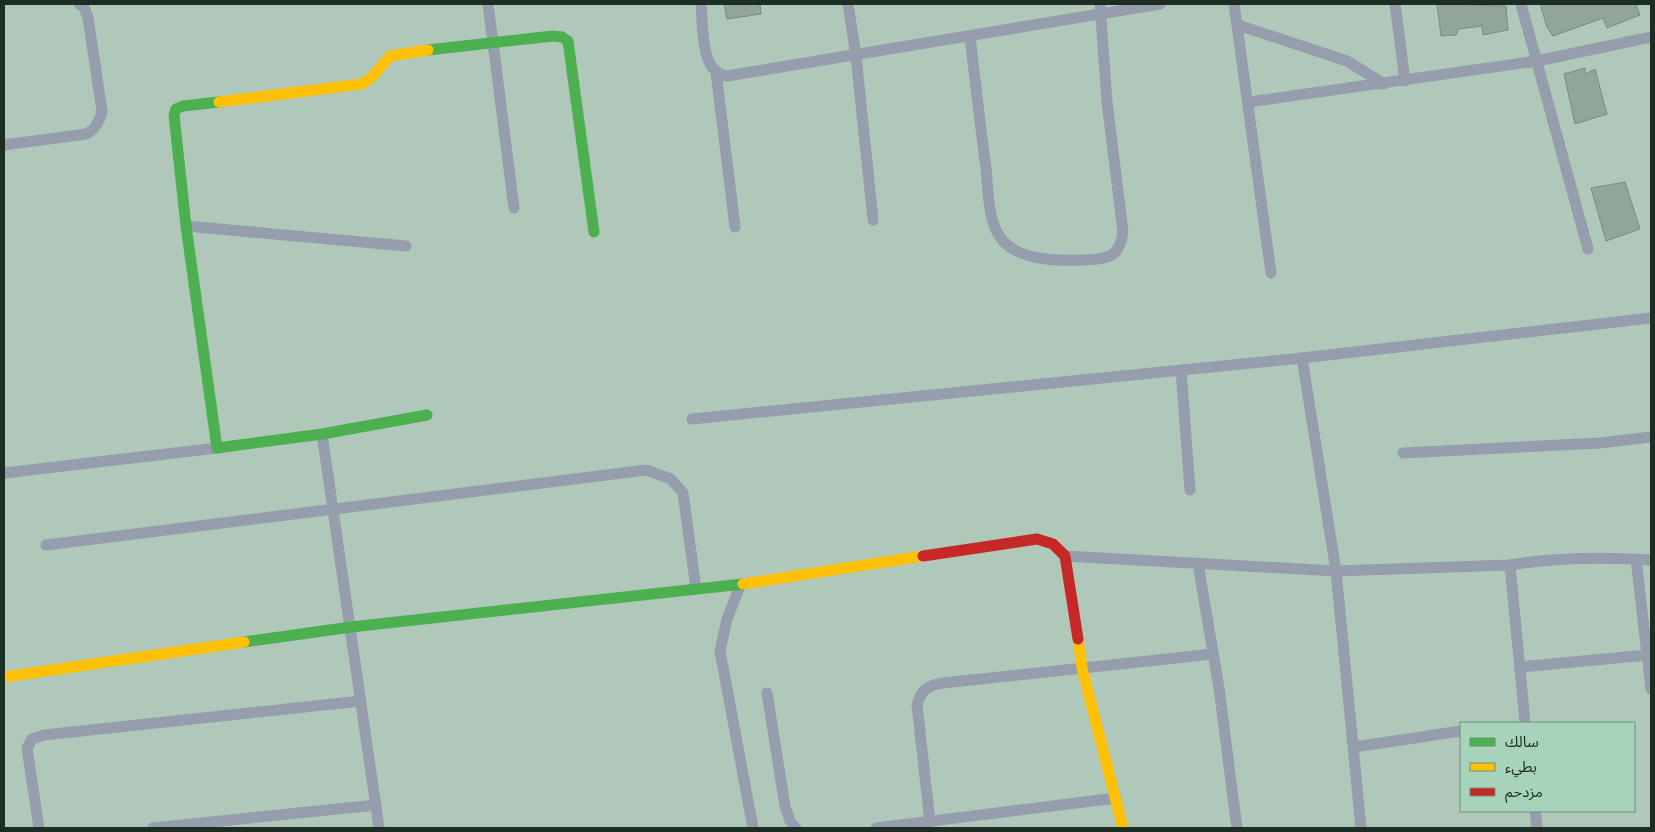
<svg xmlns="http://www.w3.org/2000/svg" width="1655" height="832" viewBox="0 0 1655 832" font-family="Arial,'Noto Sans Arabic',sans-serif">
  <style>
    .building { fill: #91a59a; stroke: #798c81 }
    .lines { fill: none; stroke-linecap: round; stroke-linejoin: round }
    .street { stroke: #969dac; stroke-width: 11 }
    .fast { stroke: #4caf50; stroke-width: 11 }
    .slow { stroke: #ffc107; stroke-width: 11 }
    .jam { stroke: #c62828; stroke-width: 11 }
  </style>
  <rect width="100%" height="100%" fill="#b0c8ba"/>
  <g class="building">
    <polygon points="724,4 760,4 761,14 727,19"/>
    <polygon points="1437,4 1506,6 1508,30 1483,35 1482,26 1459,29 1456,35 1441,36"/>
    <polygon points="1540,4 1636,4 1640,15 1607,28 1603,18 1553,36 1547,27"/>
    <polygon points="1585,68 1585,74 1595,69 1607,114 1575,124 1564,74"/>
    <polygon points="1625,182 1640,229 1606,241 1591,188"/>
  </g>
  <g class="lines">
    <g class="street">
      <polyline points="488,4 514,208"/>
      <path d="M701,4C703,25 700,73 727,76L1160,4"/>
      <polyline points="848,4 856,56 873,220"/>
      <polyline points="1234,4 1271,273"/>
      <polyline points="1395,4 1405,81"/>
      <polyline points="1521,4 1588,249"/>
      <polyline points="1238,25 1347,61 1384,84"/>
      <path d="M970,36C975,80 980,124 986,168C988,188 988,214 997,232C1011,261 1056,261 1083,260C1107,259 1119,259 1123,232L1107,102L1100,4"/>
      <polyline points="716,72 735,227"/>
      <polyline points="1249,102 1537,61 1651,37"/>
      <path d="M4,145L86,134C96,129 100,121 102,111L88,18L84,7L79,4"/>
      <polyline points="186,226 406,246"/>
      <polyline points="1302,358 1336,571 1361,828"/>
      <polyline points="1181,370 1190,490"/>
      <polyline points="692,419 1302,358 1651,318"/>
      <polyline points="322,434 379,828"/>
      <polyline points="1403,453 1600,443 1651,437"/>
      <polyline points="4,473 217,448"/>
      <polyline points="46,545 646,470 671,479 683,493 696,589"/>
      <path d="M1065,556L1336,571L1510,565C1557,557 1605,557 1651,560"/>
      <polyline points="1636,559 1651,689"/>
      <polyline points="1198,564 1219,688 1237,828"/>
      <polyline points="1510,565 1525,722"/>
      <polyline points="741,584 727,619 720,651 753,828"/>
      <polyline points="1520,667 1647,655"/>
      <polyline points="767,693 785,806 790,821 796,828"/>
      <polyline points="1354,747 1461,731"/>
      <polyline points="1535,811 1537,828"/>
      <path d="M930,822L917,705C921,690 928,685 943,683L1213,654"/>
      <polyline points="39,828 27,748 32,739 44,735 361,701"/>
      <polyline points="153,828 376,805"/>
      <polyline points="876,828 1116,798"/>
    </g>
    <g class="fast">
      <polyline points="428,50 553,36 562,37 568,41 594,232"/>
      <polyline points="219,102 183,106 176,109 174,115 186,226 217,448 322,434 427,415"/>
      <polyline points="244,642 351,627 743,584"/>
    </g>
    <g class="slow">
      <polyline points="219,102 362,84 372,77 390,56 428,50"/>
      <polyline points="743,584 923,556"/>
      <polyline points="1078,639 1082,668 1123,828"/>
      <polyline points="4,677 244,642"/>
    </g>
    <polyline class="jam" points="923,556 1037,539 1053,544 1065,556 1078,639"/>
  </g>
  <rect width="1655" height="832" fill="none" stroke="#1c2e24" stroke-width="10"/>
  <rect x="1460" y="722" width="175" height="90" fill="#a6d3b9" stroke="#6f917d"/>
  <rect x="1470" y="738" width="25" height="8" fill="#4caf50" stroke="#6f917d"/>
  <text x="1505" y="747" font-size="15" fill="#1c2e24">سالك</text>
  <rect x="1470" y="763" width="25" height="8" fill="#ffc107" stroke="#6f917d"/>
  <text x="1505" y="772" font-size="15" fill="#1c2e24">بطيء</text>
  <rect x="1470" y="788" width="25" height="8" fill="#c62828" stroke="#6f917d"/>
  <text x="1505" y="797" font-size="15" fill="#1c2e24">مزدحم</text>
</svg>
